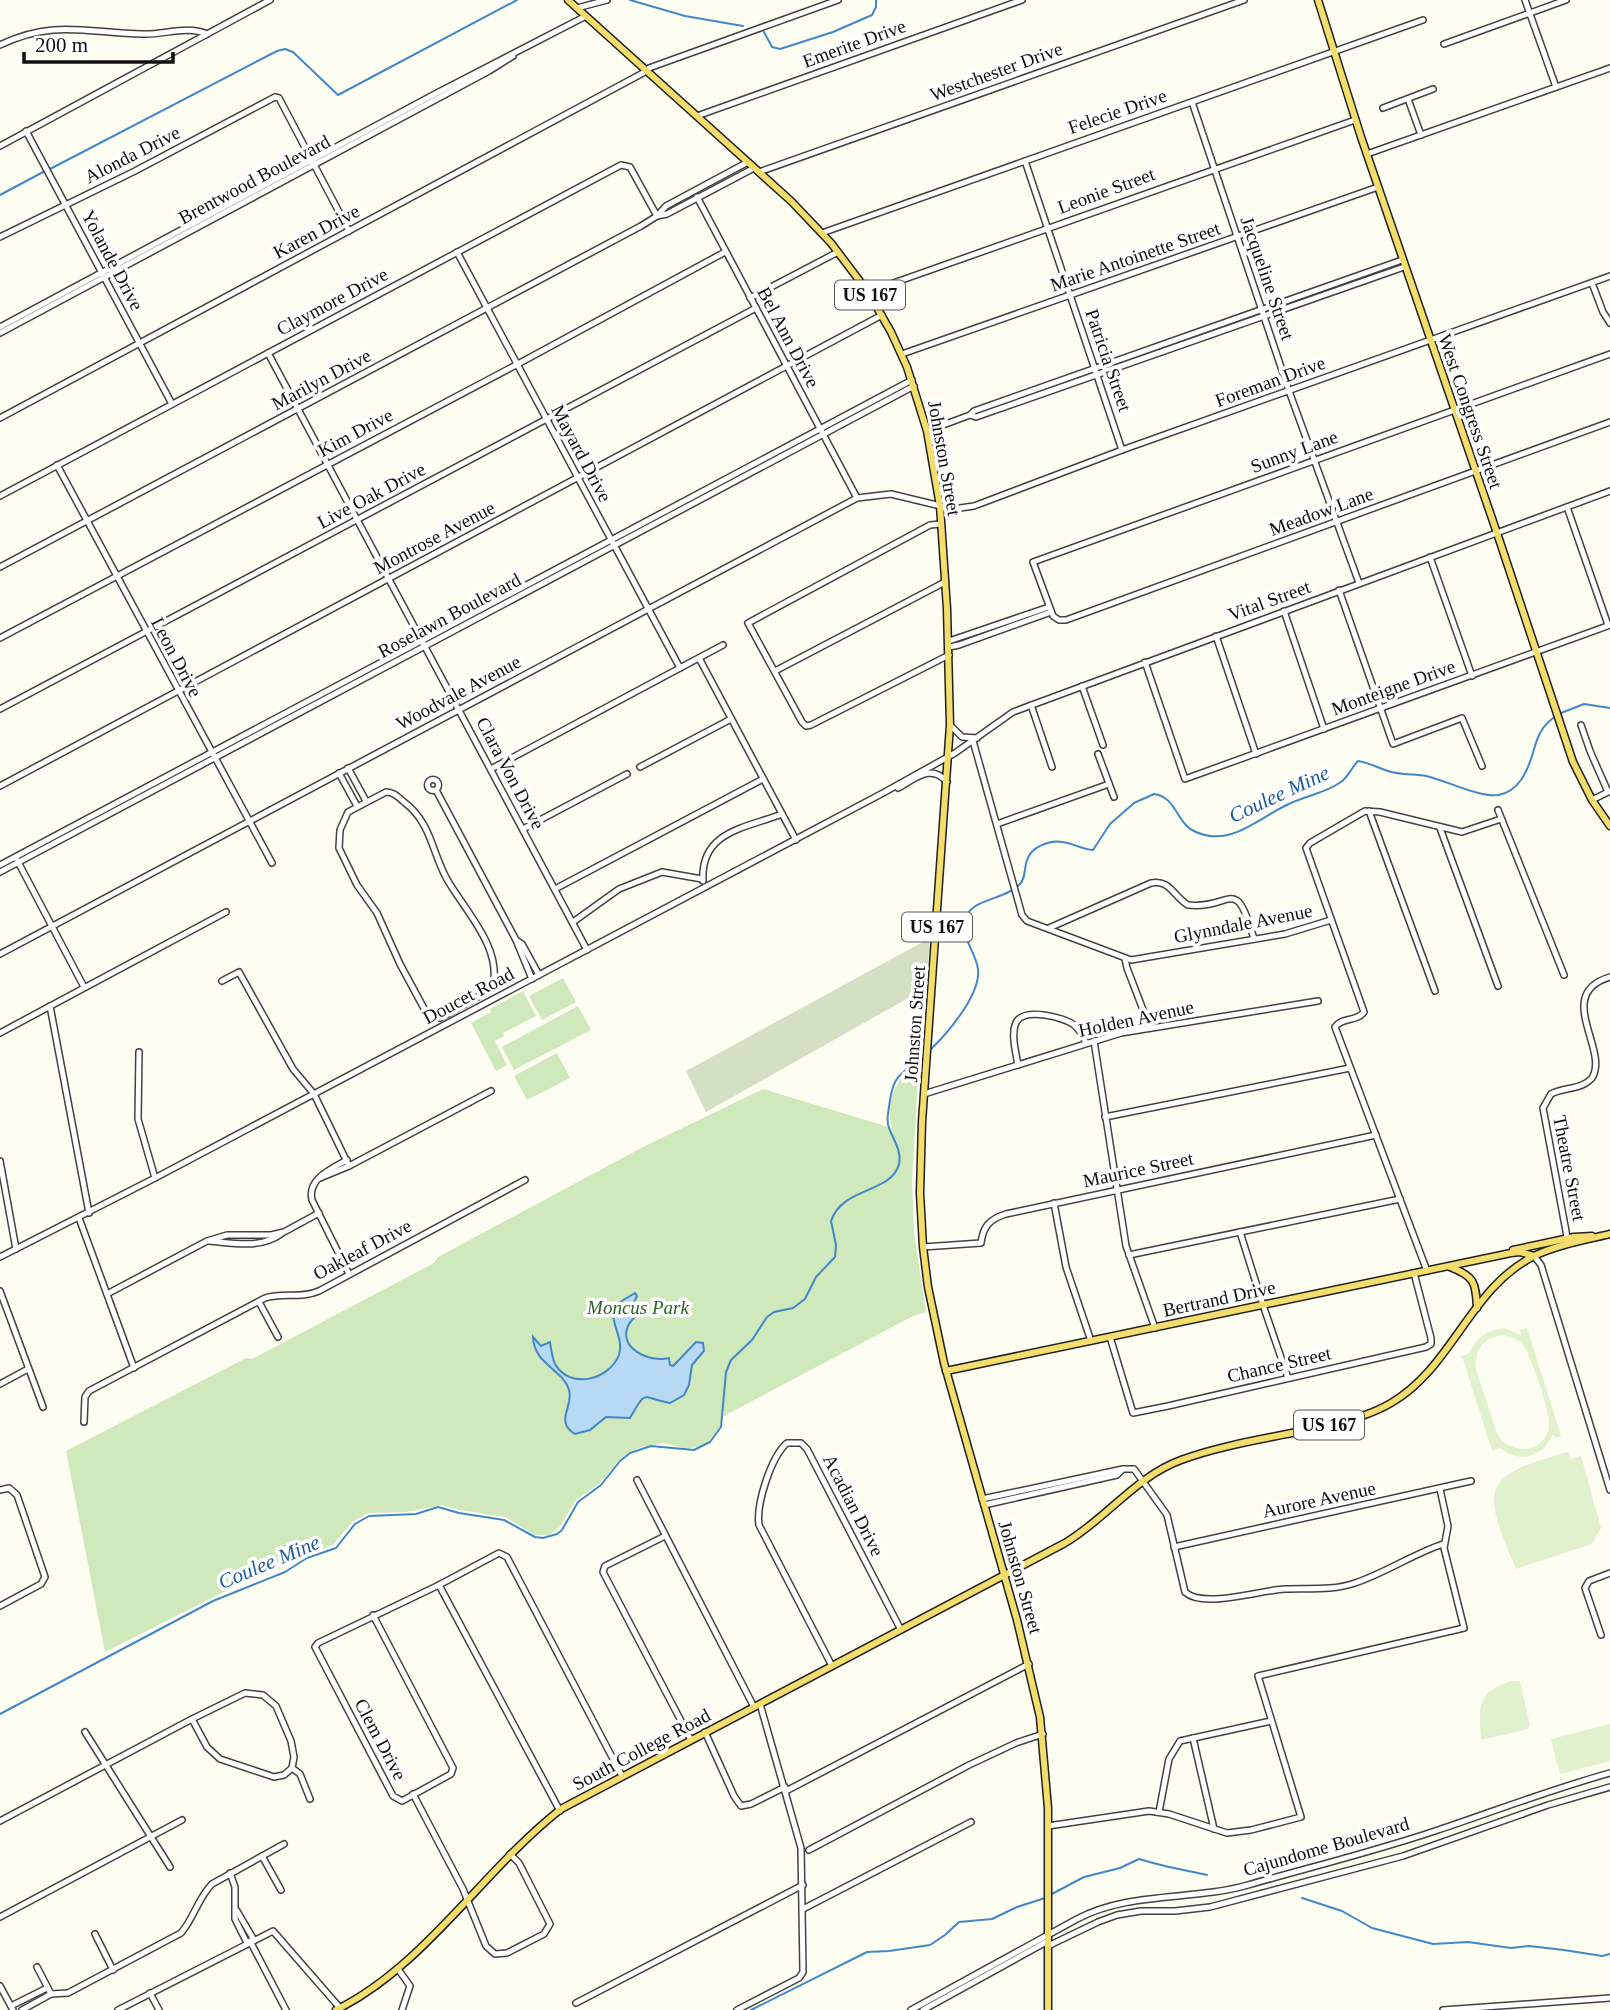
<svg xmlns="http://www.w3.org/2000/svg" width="1610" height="2010" viewBox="0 0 1610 2010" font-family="Georgia,serif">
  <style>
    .green { fill: #cfe8bc }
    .cemetery { fill: #d4e0c3 }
    .pitch { fill: #e1f0cd; fill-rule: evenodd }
    .water { fill: #b8d9f4; stroke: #4287c8; stroke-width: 2 }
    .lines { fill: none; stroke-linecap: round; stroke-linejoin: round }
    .stream { stroke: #4287c8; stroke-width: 2 }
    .minor-casing { stroke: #424242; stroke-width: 8 }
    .major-casing { stroke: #202020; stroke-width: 9 }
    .minor { stroke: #fff; stroke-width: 5 }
    .major { stroke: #f3de6d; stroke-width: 6 }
    .labels { text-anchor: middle; stroke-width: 7; stroke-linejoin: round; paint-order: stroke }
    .shield { fill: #fff; stroke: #575757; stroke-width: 2 }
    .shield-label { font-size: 18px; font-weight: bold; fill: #0f0f0f }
    .street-label { font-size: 19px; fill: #0f0f0f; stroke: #fff }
    .park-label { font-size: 19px; font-style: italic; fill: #296521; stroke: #fff }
    .water-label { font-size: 21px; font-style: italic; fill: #1c5a9d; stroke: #fff }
  </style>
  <rect width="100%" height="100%" fill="#fefdf2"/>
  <g class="green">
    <polygon points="563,978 576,1002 542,1020 529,996"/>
    <polygon points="523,991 536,1016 503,1033 504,1036 495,1041 507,1065 496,1071 471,1023 491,1012 490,1009"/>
    <polygon points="578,1006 591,1030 514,1070 502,1047"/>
    <polygon points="557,1053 570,1078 527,1100 514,1076"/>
    <path d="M919,1064L912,1179L914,1233L926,1312L913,1316L722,1417L720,1427L709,1441L702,1446L687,1449L664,1443L641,1447L629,1452L619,1460L599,1484L576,1500L559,1528L549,1535H535L505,1517L460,1510L442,1505L406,1512L368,1513L352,1522L333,1545L306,1555L283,1568L265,1571L105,1652L66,1451L246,1358L252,1359L434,1263L438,1257L643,1147L763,1089L892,1128C885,1103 896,1075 919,1064Z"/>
  </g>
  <polygon class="cemetery" points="930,938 926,988 706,1112 686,1071"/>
  <g class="pitch">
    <path d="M1504,1328L1521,1335L1520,1330L1527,1328L1561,1436L1555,1438L1553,1434C1544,1457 1520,1464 1500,1448L1492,1451L1462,1356L1470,1353C1476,1338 1486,1330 1504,1328ZM1504,1335L1518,1340L1525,1348C1532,1360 1551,1414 1549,1426C1545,1455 1510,1455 1497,1434L1476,1369C1474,1349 1484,1337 1504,1335Z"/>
    <path d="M1568,1452L1571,1459L1581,1456L1601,1528L1592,1544L1516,1569C1482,1489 1479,1476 1568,1452Z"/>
    <path d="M1512,1681H1520L1530,1725L1528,1729L1481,1740C1479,1707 1476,1692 1512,1681Z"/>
    <polygon points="1610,1724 1610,1761 1560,1774 1551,1739"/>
  </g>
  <path class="water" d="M635,1293L637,1296L633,1304L641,1307V1311C637,1315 632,1319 629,1324C616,1348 650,1363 669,1358L670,1365L673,1366L696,1342L703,1343L704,1351L692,1365L689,1385L684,1395L670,1403C641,1398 647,1388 630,1418L606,1417L590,1430L575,1434C554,1422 574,1406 569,1390C563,1369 534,1365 533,1337L541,1346L550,1342C551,1349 552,1357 555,1364C570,1390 609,1380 619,1355C624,1340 612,1326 613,1311L617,1308L615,1305Z"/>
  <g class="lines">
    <g class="stream">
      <polyline points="630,0 685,16 743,26"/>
      <polyline points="764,32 772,47 780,49 833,32 872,15 876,7 876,0"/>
      <polyline points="50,169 277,51 285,49 293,52 338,95 517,0"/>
      <polyline points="0,195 45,171"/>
      <polyline points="1561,713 1584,704 1610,708"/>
      <path d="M930,1050C948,1033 981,994 978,969C976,951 955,930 968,913C979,898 1005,899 1019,885C1026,879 1024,868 1027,860C1031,847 1049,840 1062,842C1073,843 1081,849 1093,850L1110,824L1134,803L1154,794C1177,797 1176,824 1196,832C1232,848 1260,816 1291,803C1309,795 1325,793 1341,782C1348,777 1352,767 1358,761C1370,763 1378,768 1388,771C1400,775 1414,774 1426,776C1445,780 1480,798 1499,795C1508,793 1516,787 1521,780C1538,756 1530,733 1556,716"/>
      <path d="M0,1714L213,1601L285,1572L307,1558L336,1548L355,1524L369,1516L416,1514L438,1507L459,1513L504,1520L535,1537L543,1538L557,1534L562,1530L578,1502L601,1485L620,1461L630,1453L651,1446L694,1450L710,1442L721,1427L726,1372L731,1360L752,1340L767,1317L774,1312L793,1308L805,1299L816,1277L835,1257L836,1245L831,1221C843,1186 891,1194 899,1164C902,1151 893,1139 889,1128C886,1121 888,1114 889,1107C893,1073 900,1076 923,1056"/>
      <path d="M1050,1895L1084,1877L1120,1868L1139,1859C1161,1866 1184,1870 1207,1875"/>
      <polyline points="1302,1898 1342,1911 1372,1928 1433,1944 1468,1942 1511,1948 1529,1946 1564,1950 1602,1956 1610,1954"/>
      <polyline points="751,2010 867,1952 889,1951 930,1945 945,1935 959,1922 992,1919 1017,1907 1045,1898"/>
    </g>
    <g class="minor-casing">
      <g id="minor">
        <polyline points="1525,0 1556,87"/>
        <polyline points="577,8 607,0"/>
        <polyline points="1444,44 1566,0"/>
        <path d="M0,45C53,19 88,33 143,34C164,35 187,25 207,34"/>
        <polyline points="1408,99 1421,135"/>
        <polyline points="1192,102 1289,391 1359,583"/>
        <polyline points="1383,108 1433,89"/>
        <polyline points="697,116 1022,0"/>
        <polyline points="26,131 172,404"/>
        <polyline points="0,146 270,0"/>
        <polyline points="1367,154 1610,68"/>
        <polyline points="1025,161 1122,450"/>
        <polyline points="759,172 1244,0"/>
        <polyline points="697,197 857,498"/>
        <polyline points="822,233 1423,20"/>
        <polyline points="0,237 135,171 275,97 279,98 349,231"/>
        <polyline points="457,252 680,668"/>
        <polyline points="1592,283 1603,312 1610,323"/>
        <polyline points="868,292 1355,120"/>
        <polyline points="750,298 838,252"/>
        <polyline points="0,327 435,94 586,16"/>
        <polyline points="0,333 489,71 513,56"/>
        <polyline points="268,353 587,950"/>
        <polyline points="902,354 1378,187"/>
        <polyline points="1610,354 1033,562 1053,616 1059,620 1066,620 1610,422"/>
        <polyline points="970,415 976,417 1404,267"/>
        <polyline points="0,418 643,73 649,68 838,0"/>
        <polyline points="927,431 970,415 974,411 1402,260"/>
        <polyline points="57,465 272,863"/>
        <polyline points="0,496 621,165 630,167 657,216 667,214 754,168"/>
        <polyline points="1567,507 1608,625"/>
        <polyline points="941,524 930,525 748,623 802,722 806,726 811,725 949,655"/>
        <polyline points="1430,557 1472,676"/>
        <polyline points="0,567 641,226 657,216 666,206 748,162"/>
        <polyline points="1339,590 1393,744 1462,718 1482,766"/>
        <polyline points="1284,611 1324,729"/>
        <polyline points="1216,636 1256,754"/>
        <polyline points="0,638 516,365 725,252"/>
        <polyline points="949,641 1049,607"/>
        <polyline points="949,647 959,645 1051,612"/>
        <polyline points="699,658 796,840"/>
        <polyline points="1145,662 1185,779 1610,625"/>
        <polyline points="775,671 945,582"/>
        <polyline points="1082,686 1103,745"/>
        <polyline points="1031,705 1052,767"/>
        <polyline points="0,709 756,308"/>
        <polyline points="950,725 962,737 977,738"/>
        <polyline points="1581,725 1590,751 1608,792"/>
        <polyline points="973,741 1022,915 1027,921 1131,960 1285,934 1331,920"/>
        <polyline points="1098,754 1114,797"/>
        <polyline points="640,767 731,719"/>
        <polyline points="348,768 366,801"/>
        <polyline points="491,769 723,645"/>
        <polyline points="339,773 357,806"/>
        <circle cx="433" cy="785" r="5.5"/>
        <polyline points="0,786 882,315"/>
        <path d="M898,788C915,779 931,763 947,782"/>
        <polyline points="436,790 516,940 532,979"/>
        <path d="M386,792C394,792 398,797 404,802C432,823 432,854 448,881C466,912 504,950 492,989L440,1018H432L427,1014L400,964L377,913L357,885L339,848L340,830L348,812Z"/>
        <polyline points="1592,800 1610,791"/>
        <polyline points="1498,810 1564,975"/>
        <polyline points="1369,811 1435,991"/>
        <polyline points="997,824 1109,784"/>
        <polyline points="1440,828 1498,986"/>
        <polyline points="523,829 627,774"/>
        <polyline points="17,860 84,987"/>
        <polyline points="0,865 912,380"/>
        <polyline points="0,872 914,386"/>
        <path d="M703,881C700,831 746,828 782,814"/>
        <polyline points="555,889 763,779"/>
        <polyline points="573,922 619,889 662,872 702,879"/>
        <path d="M1049,928L1151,883C1170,879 1173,896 1188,905C1232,910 1235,872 1254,939"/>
        <polyline points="516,940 522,944 539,975"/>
        <polyline points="0,954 857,498 891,494 953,509 974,506 1122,450 1610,276"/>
        <polyline points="1125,959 1127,968 1150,1028"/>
        <polyline points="222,981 239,972 293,1069 314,1094 349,1166"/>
        <polyline points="50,1006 89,1213"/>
        <polyline points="0,1033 226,912"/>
        <polyline points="1094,1041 1126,1246 1155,1328"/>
        <polyline points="139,1052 138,1119 155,1178"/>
        <path d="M1018,1065C1016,1053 1010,1032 1017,1021C1026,1008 1064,1017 1074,1025C1080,1030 1083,1036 1086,1043"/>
        <polyline points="924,1094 1121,1033 1318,1001"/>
        <polyline points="1105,1117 1350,1068"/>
        <path d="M347,1160C331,1169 307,1179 312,1200L349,1274"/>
        <polyline points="0,1161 16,1249"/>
        <polyline points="320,1178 349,1166 491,1091"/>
        <polyline points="1054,1203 1066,1267 1091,1341"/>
        <polyline points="79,1218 134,1368"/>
        <polyline points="1240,1232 1263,1305 1288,1378"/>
        <path d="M209,1241C234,1243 260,1249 281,1234"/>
        <path d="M1568,1242L1543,1108L1551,1094C1563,1087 1582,1090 1592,1078C1610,1050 1553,994 1610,977"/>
        <path d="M923,1247L981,1243C983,1226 990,1219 1006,1214L1376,1135"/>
        <polyline points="1129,1255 1400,1199"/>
        <polyline points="1534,1256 1541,1265 1610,1490"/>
        <polyline points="0,1257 155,1178 883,793 955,753 1013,712 1610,491"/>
        <path d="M1427,1271L1335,1027C1341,1017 1357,1022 1364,1012L1306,848L1310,843L1365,811L1380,812L1462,832L1501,819"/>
        <polyline points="0,1291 43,1407"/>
        <polyline points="107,1294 207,1241 227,1235 271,1235 284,1232 319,1213"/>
        <polyline points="259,1302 278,1337"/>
        <polyline points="1110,1337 1133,1413 1168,1406 1426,1347 1431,1344 1431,1338 1414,1273"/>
        <polyline points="0,1384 28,1369"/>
        <path d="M84,1422L85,1397L89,1391L265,1298C283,1292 301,1299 319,1291L525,1180"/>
        <polyline points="637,1480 754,1707"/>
        <polyline points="0,1490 9,1488 17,1495 45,1577 41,1584 0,1606"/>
        <polyline points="982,1499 1123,1469"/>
        <path d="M984,1505L1117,1475L1123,1469H1134L1167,1515L1185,1592C1203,1609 1261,1590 1285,1589C1308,1588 1332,1591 1355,1583C1385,1573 1413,1554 1443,1544"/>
        <polyline points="665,1536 605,1566 603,1572 691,1740"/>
        <polyline points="1174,1547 1471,1481"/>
        <polyline points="439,1585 560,1811"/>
        <polyline points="373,1615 453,1768 451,1774 402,1801 393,1796 315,1647 318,1643 439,1585 499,1553 507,1557 622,1776"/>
        <polyline points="1601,1635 1585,1588 1589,1581 1610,1573"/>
        <path d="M832,1666L759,1525C756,1504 771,1457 787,1443H801L807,1449L901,1630"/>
        <polyline points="85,1732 170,1867"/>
        <polyline points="705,1732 734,1796 741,1806 751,1804 785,1787"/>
        <polyline points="1193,1738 1214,1829"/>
        <polyline points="292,1768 300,1774 310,1799"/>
        <polyline points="786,1791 1029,1664"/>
        <polyline points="413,1794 463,1889 486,1946 495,1954 507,1953 544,1934 550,1924 519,1863 510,1854"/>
        <polyline points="1159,1812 1169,1759 1180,1741 1271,1721"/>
        <polyline points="0,1821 192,1719 245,1693 263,1695 276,1706 291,1741 294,1757 292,1768 284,1775 274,1777 220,1759 207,1747 192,1719"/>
        <polyline points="1048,1826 1149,1811 1169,1814 1227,1833 1251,1830 1301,1817 1258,1676 1464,1628 1444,1548 1448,1526 1440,1489"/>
        <polyline points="809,1850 969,1765 1016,1743 1043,1734"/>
        <polyline points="262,1856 281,1890"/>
        <polyline points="230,1873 235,1887 235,1919 247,1943"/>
        <polyline points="803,1909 971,1822"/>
        <polyline points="237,1911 254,1940"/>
        <polyline points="0,1917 182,1820"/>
        <polyline points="95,1934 113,1970"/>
        <polyline points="250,1941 286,2010"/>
        <polyline points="1048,1946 1098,1922 1117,1915 1141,1911 1175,1911 1210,1907 1403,1856 1548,1805 1610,1787"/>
        <path d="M37,1967L51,1994L68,1993L181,1933C194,1918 198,1898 212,1884L284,1844"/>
        <polyline points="398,1969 410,1986 402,2010"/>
        <polyline points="0,1986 13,2010"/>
        <polyline points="150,1993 159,2010"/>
        <polyline points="576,2003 803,1885"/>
        <polyline points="11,2006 47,1988"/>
        <polyline points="22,2010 51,1994"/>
        <polyline points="118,2010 273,1931 340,2008"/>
        <polyline points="737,2010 799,1978 803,1972 801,1848 760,1704"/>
        <path d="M911,2010L1077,1919C1130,1891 1192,1901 1248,1885C1311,1867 1376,1851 1438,1830C1495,1811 1552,1789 1610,1773"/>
        <polyline points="923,2010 1048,1941"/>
        <polyline points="1443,2010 1610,1998"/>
      </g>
    </g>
    <g class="major-casing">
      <g id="major">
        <polyline points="568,0 791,201 831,243 868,292 891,332 907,367 927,431 940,506 947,609 950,725 922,1122 920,1193 923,1247 928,1287 944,1363 1017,1620 1040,1717 1048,1808 1048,2010"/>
        <polyline points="1318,0 1361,137 1497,533 1573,762 1592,800 1610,826"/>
        <polyline points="1513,1250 1574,1237 1592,1236"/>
        <path d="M1450,1267C1474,1276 1476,1282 1477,1308"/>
        <polyline points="946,1371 1511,1253 1520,1252 1534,1256"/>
        <path d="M336,2010C425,1966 483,1870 561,1809L1065,1543C1107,1518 1135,1477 1181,1460C1224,1444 1276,1437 1321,1427C1345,1421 1369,1416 1391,1403C1452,1368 1470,1288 1534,1256C1557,1245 1585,1240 1610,1234"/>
      </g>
    </g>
    <use href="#minor" class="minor"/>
    <use href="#major" class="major"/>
  </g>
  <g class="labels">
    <g class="shield">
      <rect x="835" y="280.5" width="70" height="29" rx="5"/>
      <rect x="902" y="912.5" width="70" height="29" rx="5"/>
      <rect x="1294" y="1410.5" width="70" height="29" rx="5"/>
    </g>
    <g class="shield-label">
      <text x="870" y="301">US 167</text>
      <text x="937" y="933">US 167</text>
      <text x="1329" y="1431">US 167</text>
    </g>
    <g class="street-label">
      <text transform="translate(854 43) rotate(-20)" y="7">Emerite Drive</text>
      <text transform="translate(996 71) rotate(-20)" y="7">Westchester Drive</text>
      <text transform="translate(1117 111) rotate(-19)" y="7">Felecie Drive</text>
      <text transform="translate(132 154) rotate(-27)" y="7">Alonda Drive</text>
      <text transform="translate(254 179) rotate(-28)" y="7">Brentwood Boulevard</text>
      <text transform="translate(1106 190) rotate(-20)" y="7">Leonie Street</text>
      <text transform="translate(316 231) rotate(-28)" y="7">Karen Drive</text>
      <text transform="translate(1135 256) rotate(-19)" y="7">Marie Antoinette Street</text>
      <text transform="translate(113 260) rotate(62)" y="7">Yolande Drive</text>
      <text transform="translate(1268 278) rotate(71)" y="7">Jacqueline Street</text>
      <text transform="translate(332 301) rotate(-28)" y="7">Claymore Drive</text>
      <text transform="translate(789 337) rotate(62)" y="7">Bel Ann Drive</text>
      <text transform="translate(1109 360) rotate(71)" y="7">Patricia Street</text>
      <text transform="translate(321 379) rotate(-28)" y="7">Marilyn Drive</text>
      <text transform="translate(1270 381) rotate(-20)" y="7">Foreman Drive</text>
      <text transform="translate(1471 411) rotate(71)" y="7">West Congress Street</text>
      <text transform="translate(355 432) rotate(-28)" y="7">Kim Drive</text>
      <text transform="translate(1294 451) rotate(-20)" y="7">Sunny Lane</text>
      <text transform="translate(582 453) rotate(62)" y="7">Mayard Drive</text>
      <text transform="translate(945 458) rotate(80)" y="7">Johnston Street</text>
      <text transform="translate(371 495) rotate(-28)" y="7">Live Oak Drive</text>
      <text transform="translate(1321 511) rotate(-20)" y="7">Meadow Lane</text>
      <text transform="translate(434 537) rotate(-28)" y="7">Montrose Avenue</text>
      <text transform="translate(1269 600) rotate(-20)" y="7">Vital Street</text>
      <text transform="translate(449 615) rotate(-28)" y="7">Roselawn Boulevard</text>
      <text transform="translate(177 657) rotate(62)" y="7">Leon Drive</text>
      <text transform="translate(1393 687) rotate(-20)" y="7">Monteigne Drive</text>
      <text transform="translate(458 692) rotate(-28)" y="7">Woodvale Avenue</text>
      <text transform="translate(511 773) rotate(62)" y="7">Clara Von Drive</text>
      <text transform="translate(1243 923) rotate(-11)" y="7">Glynndale Avenue</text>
      <text transform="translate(468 995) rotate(-28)" y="7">Doucet Road</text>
      <text transform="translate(1136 1018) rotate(-12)" y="7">Holden Avenue</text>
      <text transform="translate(914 1024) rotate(-86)" y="7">Johnston Street</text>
      <text transform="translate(1570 1168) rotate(79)" y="7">Theatre Street</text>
      <text transform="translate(1138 1169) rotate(-12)" y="7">Maurice Street</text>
      <text transform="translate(362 1249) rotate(-28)" y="7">Oakleaf Drive</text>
      <text transform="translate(1219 1298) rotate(-12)" y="7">Bertrand Drive</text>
      <text transform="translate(1279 1364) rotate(-13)" y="7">Chance Street</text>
      <text transform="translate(1319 1499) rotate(-12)" y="7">Aurore Avenue</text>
      <text transform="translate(854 1505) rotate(63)" y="7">Acadian Drive</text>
      <text transform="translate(1021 1577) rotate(74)" y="7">Johnston Street</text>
      <text transform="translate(381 1739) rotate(62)" y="7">Clem Drive</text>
      <text transform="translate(641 1749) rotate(-28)" y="7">South College Road</text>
      <text transform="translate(1326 1846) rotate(-16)" y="7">Cajundome Boulevard</text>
    </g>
    <g class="park-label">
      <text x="638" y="1314">Moncus Park</text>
    </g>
    <g class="water-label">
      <text transform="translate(1279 794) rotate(-25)" y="7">Coulee Mine</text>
      <text transform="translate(269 1562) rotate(-23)" y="7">Coulee Mine</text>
    </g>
  </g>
  <path d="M24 52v10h149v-10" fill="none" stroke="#0f0f0f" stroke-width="3.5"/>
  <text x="35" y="52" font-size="21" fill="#0f0f0f" stroke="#ffffff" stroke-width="5" paint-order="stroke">200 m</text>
</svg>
